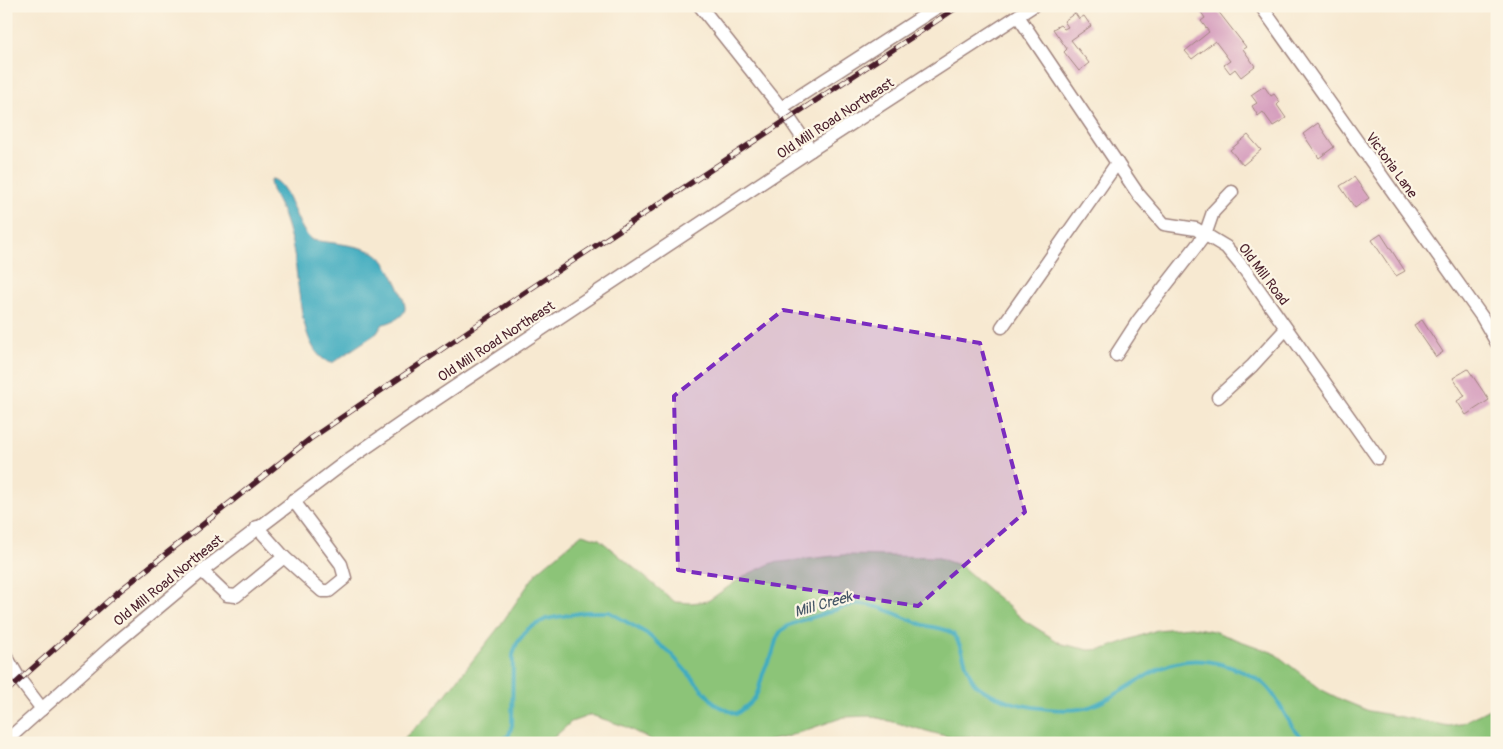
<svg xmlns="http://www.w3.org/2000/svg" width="1503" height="749" viewBox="0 0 1503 749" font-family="Pangolin,sans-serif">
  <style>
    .green { fill: #8cc478; stroke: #6b7252 }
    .water { fill: #41acc0; stroke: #466676 }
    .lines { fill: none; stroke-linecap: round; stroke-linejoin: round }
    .stream { stroke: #41acc0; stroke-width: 4 }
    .building { fill: #d295ba }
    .minor-casing { stroke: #a0847e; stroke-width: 15 }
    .minor { stroke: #fff; stroke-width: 12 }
    .rail-casing { stroke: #4a1f2b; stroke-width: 5.5 }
    .rail { stroke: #fcf5e5; stroke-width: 4; stroke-dasharray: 11; stroke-linecap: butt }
    .marked { fill: #7b2cbf; fill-opacity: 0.2; stroke: #7b2cbf; stroke-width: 4; stroke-dasharray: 10 6; stroke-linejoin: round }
    .labels { text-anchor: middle; stroke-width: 4.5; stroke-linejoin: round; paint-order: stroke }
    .street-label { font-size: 14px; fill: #4a1f2b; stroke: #fcf5e5 }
    .water-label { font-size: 15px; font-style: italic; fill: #465767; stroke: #fcf5e5 }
  </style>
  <rect width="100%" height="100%" fill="#fcf5e5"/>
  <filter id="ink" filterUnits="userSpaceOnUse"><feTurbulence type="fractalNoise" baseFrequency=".02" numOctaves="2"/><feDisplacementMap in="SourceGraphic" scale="10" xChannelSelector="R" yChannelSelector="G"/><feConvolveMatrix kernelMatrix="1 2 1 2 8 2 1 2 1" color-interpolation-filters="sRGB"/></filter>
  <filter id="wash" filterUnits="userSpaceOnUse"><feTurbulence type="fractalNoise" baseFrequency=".0096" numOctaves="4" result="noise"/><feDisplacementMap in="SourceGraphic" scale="20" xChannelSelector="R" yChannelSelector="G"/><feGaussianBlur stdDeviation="1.12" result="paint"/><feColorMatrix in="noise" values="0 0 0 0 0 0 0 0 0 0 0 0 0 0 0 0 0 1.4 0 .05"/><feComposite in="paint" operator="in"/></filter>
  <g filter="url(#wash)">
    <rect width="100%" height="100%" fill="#f7e9d1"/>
    <polygon class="green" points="582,534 599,539 675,602 691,603 708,601 744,576 772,563 843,555 936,557 961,566 1025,621 1062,644 1089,650 1104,649 1157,630 1191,627 1213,631 1274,653 1322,690 1342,700 1369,711 1449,726 1460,724 1497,705 1497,732 1488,733 1481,743 1052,743 1003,736 949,737 871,716 844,717 786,737 760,743 657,743 624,726 591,715 571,722 548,743 399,743 432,712 499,627 537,572"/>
    <path class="water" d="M272,179C290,183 295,228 312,240C331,243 362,245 377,254C387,260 406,298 405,309C404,317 390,323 383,324L377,333L332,363C296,355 300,268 291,240C289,232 286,222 283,214C279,203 272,194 270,182Z"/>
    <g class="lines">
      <g class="stream">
        <polyline points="446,743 459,743"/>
        <path d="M500,743L509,735L512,725L513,655L517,643L528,629L546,619L586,612H609L646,633L671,654L716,705L736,714C763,695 755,695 765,668C767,663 770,660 772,655C775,647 775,637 782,630C791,622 808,619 820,615C831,612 845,605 856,604C879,603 900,617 921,624C930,628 946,627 953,634C964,647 964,664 972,679C977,689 993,695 1003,699C1023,708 1072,714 1092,706C1141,687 1164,647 1224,665C1237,669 1255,676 1265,685C1283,701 1287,732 1311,743"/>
      </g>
    </g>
    <g id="blocks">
      <g class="building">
        <polygon points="1197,6 1214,6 1246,47 1243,49 1255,66 1241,77 1235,69 1230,73 1224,65 1230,61 1215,41 1192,59 1185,51 1209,32 1201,21 1205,18"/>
        <polygon points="1075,13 1079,19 1084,16 1091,26 1071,40 1089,63 1079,71 1064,52 1067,49 1053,29 1060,25 1064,29 1068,27 1064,21"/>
        <polygon points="1264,86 1271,96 1274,94 1280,102 1277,105 1286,118 1273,126 1263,112 1258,116 1252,106 1257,103 1251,95"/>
        <polygon points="1318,123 1334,147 1319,158 1303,134"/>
        <polygon points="1248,135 1261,150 1243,165 1230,150"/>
        <polygon points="1354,177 1369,198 1355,208 1340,186"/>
        <polygon points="1381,234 1405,271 1396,276 1372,240"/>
        <polygon points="1422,320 1443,352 1436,357 1414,325"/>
        <polygon points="1468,369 1489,400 1466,415 1457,401 1465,396 1453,378"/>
      </g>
    </g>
  </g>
  <g filter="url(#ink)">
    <use href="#blocks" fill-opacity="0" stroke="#a0847e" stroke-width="1"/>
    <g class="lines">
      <g class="minor-casing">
        <g id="minor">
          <polyline points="700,6 789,118 811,150"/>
          <polyline points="1261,6 1482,317 1497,343"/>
          <polyline points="1018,16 1138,194 1164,224 1196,229 1226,247 1245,270 1378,458"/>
          <polyline points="781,108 939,6"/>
          <polyline points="1002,327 1117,163"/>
          <polyline points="1116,355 1138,321 1205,235 1213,212 1232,192"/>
          <polyline points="1218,397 1252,366 1286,329"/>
          <polyline points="284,557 322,591 329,591 345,578 341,564 293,500"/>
          <polyline points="202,571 227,595 236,596 284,557 257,527"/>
          <polyline points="6,656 20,680 42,709"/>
          <polyline points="6,741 111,647 202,571 348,460 435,400 811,150 1033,6"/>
        </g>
      </g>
      <use href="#minor" class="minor"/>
      <g class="rail-casing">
        <polyline id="rail" points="6,692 117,593 310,439 524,293 959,6"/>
      </g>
      <use href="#rail" class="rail"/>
    </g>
  </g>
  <path class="marked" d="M783,310L980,343L1025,512L918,606L678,570L674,396Z"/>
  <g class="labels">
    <g class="street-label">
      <text transform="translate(835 118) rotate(-33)" y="5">Old Mill Road Northeast</text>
      <text transform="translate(1392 165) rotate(54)" y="5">Victoria Lane</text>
      <text transform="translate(1264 274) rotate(53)" y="5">Old Mill Road</text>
      <text transform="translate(496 341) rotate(-33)" y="5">Old Mill Road Northeast</text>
      <text transform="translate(168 580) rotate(-39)" y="5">Old Mill Road Northeast</text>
    </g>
    <g class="water-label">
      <text transform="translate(823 604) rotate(-16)" y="5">Mill Creek</text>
    </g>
  </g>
  <rect width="1503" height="749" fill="none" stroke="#fcf5e5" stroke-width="25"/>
</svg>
